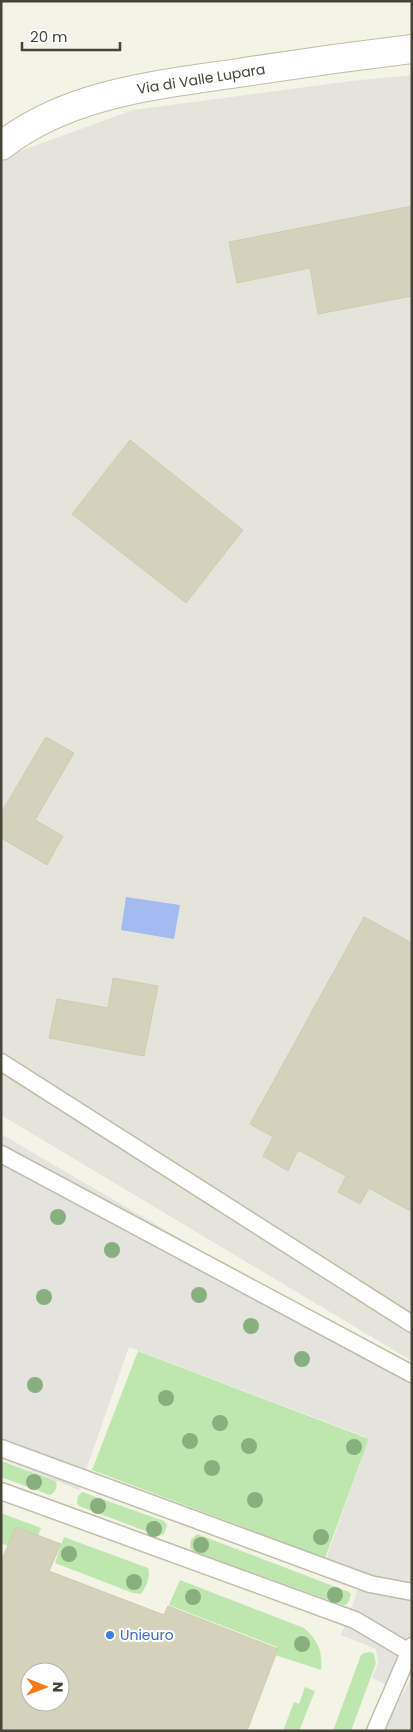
<svg xmlns="http://www.w3.org/2000/svg" width="413" height="1732" viewBox="0 0 413 1732" font-family="Poppins,sans-serif">
  <style>
    .industrial { fill: #e5e4db }
    .green { fill: #bee7af }
    .parking { fill: #e4e3de }
    .water { fill: #a3bbf0 }
    .building { fill: #d5d2bc; stroke: #cfccaf; fill-rule: evenodd }
    .lines { fill: none; stroke-linecap: round; stroke-linejoin: round }
    .service-casing { stroke: #bebda9; stroke-width: 19 }
    .minor-casing { stroke: #bebda9; stroke-width: 30 }
    .service { stroke: #fff; stroke-width: 16 }
    .minor { stroke: #fff; stroke-width: 28 }
    .tree { fill: #88af7e }
    .shop-dot { fill: #3f7fe0; stroke: #fff; stroke-width: 2 }
    .labels { text-anchor: middle; stroke-width: 4; stroke-linejoin: round; paint-order: stroke }
    .street-label { font-size: 14px; fill: #464436; stroke: #fff }
    .shop-label { font-size: 14px; fill: #366cbe; stroke: #fff; text-anchor: start }
  </style>
  <rect width="100%" height="100%" fill="#f3f3e6"/>
  <polygon class="industrial" points="412,75 412,1361 1,1115 1,163 12,154 133,110 351,81"/>
  <g class="green">
    <polygon points="138,1351 369,1439 325,1558 92,1470"/>
    <path d="M1,1461L56,1481C58,1486 55,1493 50,1495L47,1494L1,1477Z"/>
    <polygon points="82,1492 164,1521 167,1525 164,1534 159,1536 79,1506 77,1503 78,1496"/>
    <polygon points="1,1513 41,1528 38,1536 8,1546 1,1543"/>
    <polygon points="197,1534 349,1592 351,1594 349,1601 346,1605 343,1605 193,1551 190,1547 191,1540"/>
    <path d="M64,1537L148,1568C151,1576 146,1587 141,1594L133,1593L55,1563Z"/>
    <path d="M180,1580L304,1628C318,1640 323,1652 321,1670L275,1655L277,1647L169,1605Z"/>
    <polygon points="370,1652 374,1654 376,1663 351,1731 333,1731 361,1655 364,1653"/>
    <polygon points="305,1687 315,1691 299,1731 283,1731 294,1702 299,1704"/>
  </g>
  <g class="parking">
    <polygon points="1,1134 412,1374 412,1667 399,1690 372,1678 378,1664 376,1649 341,1635 359,1587 321,1573 369,1439 366,1437 129,1347 79,1490 1,1459"/>
    <polygon points="412,1677 412,1731 382,1731 401,1697"/>
  </g>
  <polygon class="water" points="126,897 180,905 174,939 121,930"/>
  <g class="building">
    <polygon points="412,206 412,296 318,314 310,268 237,283 229,242"/>
    <polygon points="130,440 243,530 186,603 72,514"/>
    <polygon points="46,737 74,753 35,820 63,836 47,865 1,838 1,813"/>
    <polygon points="364,917 412,943 412,1212 369,1188 360,1204 338,1192 346,1176 298,1150 288,1171 263,1156 273,1137 250,1124"/>
    <polygon points="113,978 158,986 144,1056 49,1038 57,999 108,1008"/>
    <path d="M16,1527L61,1544L49,1571L164,1615L168,1606L278,1649L247,1731H1V1561ZM30,1672H60V1702H30Z"/>
  </g>
  <g class="lines">
    <g class="service-casing">
      <g id="service">
        <polyline points="1,1062 412,1324"/>
        <polyline points="1,1154 412,1374"/>
        <polyline points="1,1448 370,1584 412,1592"/>
        <polyline points="1,1491 355,1620 409,1652"/>
        <polyline points="375,1731 412,1646"/>
      </g>
    </g>
    <g class="minor-casing">
      <path id="minor" d="M1,146C68,93 157,85 238,73C296,64 354,56 412,49"/>
    </g>
    <use href="#service" class="service"/>
    <use href="#minor" class="minor"/>
  </g>
  <g class="tree">
    <circle cx="58" cy="1217" r="8"/>
    <circle cx="112" cy="1250" r="8"/>
    <circle cx="199" cy="1295" r="8"/>
    <circle cx="44" cy="1297" r="8"/>
    <circle cx="251" cy="1326" r="8"/>
    <circle cx="302" cy="1359" r="8"/>
    <circle cx="35" cy="1385" r="8"/>
    <circle cx="166" cy="1398" r="8"/>
    <circle cx="220" cy="1423" r="8"/>
    <circle cx="190" cy="1441" r="8"/>
    <circle cx="249" cy="1446" r="8"/>
    <circle cx="354" cy="1447" r="8"/>
    <circle cx="212" cy="1468" r="8"/>
    <circle cx="34" cy="1482" r="8"/>
    <circle cx="255" cy="1500" r="8"/>
    <circle cx="98" cy="1506" r="8"/>
    <circle cx="154" cy="1529" r="8"/>
    <circle cx="321" cy="1537" r="8"/>
    <circle cx="201" cy="1545" r="8"/>
    <circle cx="69" cy="1554" r="8"/>
    <circle cx="134" cy="1582" r="8"/>
    <circle cx="335" cy="1595" r="8"/>
    <circle cx="193" cy="1597" r="8"/>
    <circle cx="302" cy="1644" r="8"/>
  </g>
  <circle class="shop-dot" cx="110" cy="1635" r="5"/>
  <g class="labels">
    <g class="street-label">
      <text transform="translate(201 79) rotate(-9)" y="5">Via di Valle Lupara</text>
    </g>
    <g class="shop-label">
      <text x="120" y="1640">Unieuro</text>
    </g>
  </g>
  <rect width="413" height="1732" fill="none" stroke="#464436" stroke-width="5"/>
  <g transform="translate(45 1687) rotate(91)"><circle r="24" fill="#ffffff" stroke="#b5b4af"/>
  <path d="M0-4L9 19L0 12L-9 19Z" fill="#f87818"/>
  <text y="-8" font-size="14" font-weight="bold" text-anchor="middle" fill="#464436">N</text>
  </g>
  <path d="M22 42v8h98v-8" fill="none" stroke="#464436" stroke-width="2.5"/>
  <text x="30" y="42" font-size="15" fill="#464436" stroke="#ffffff" stroke-width="4" paint-order="stroke">20 m</text>
</svg>
